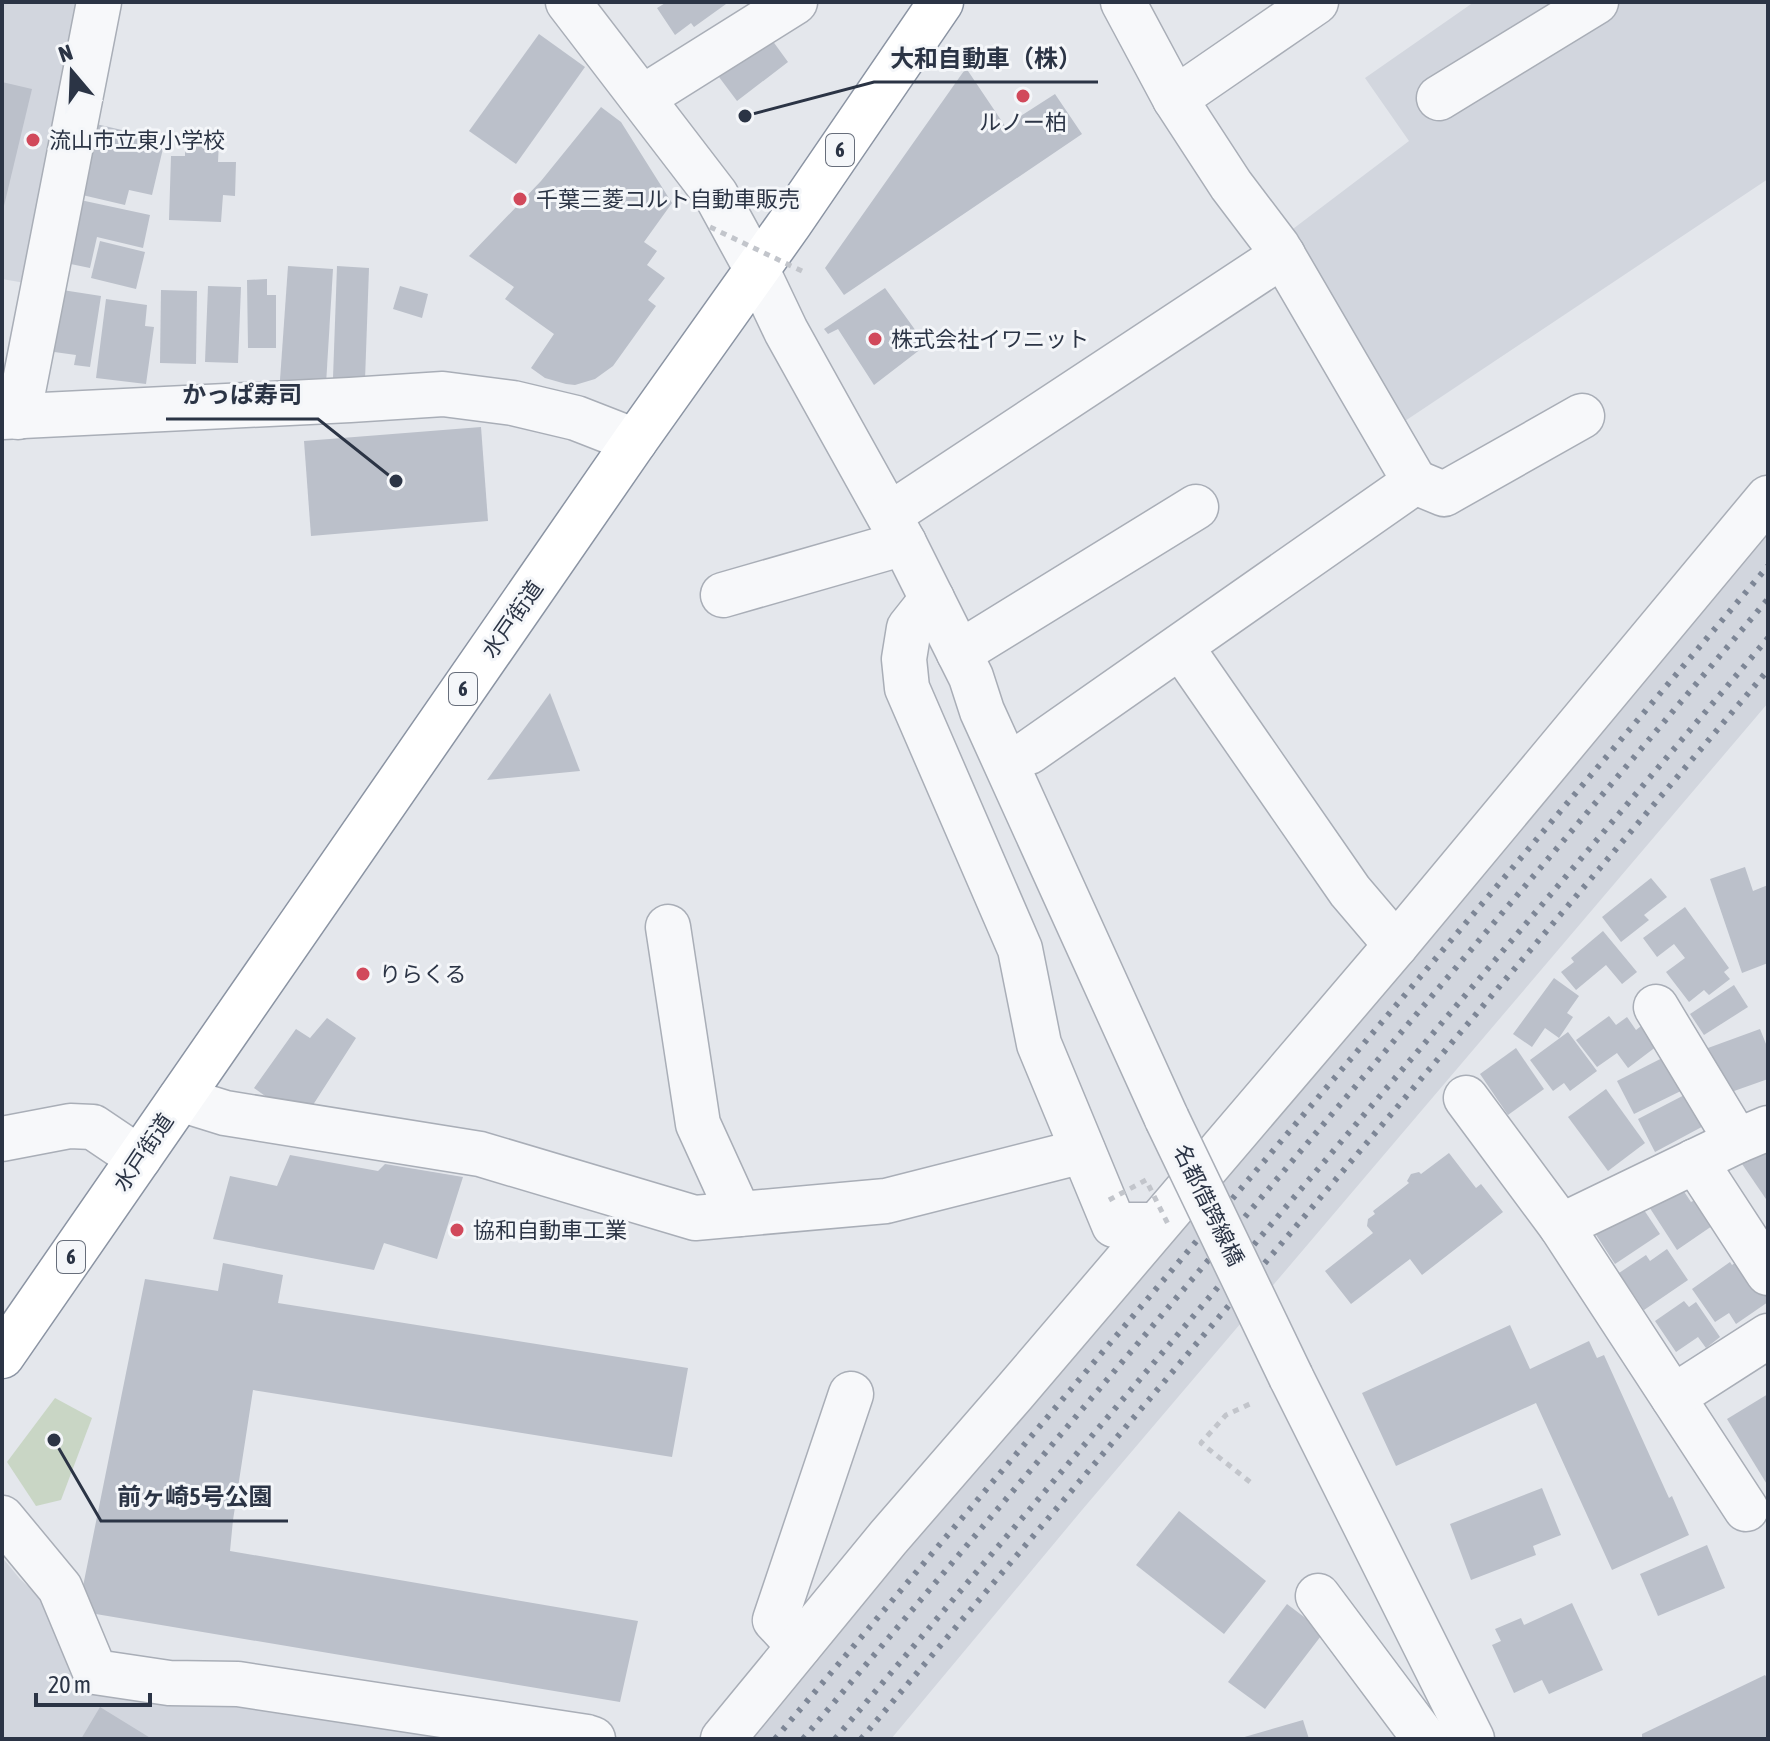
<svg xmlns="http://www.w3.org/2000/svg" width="1770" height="1741" viewBox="0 0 1770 1741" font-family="'Asap Condensed','Noto Sans JP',sans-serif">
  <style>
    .built { fill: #d2d6de }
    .green { fill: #c9d6c5 }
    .building { fill: #bbc0ca }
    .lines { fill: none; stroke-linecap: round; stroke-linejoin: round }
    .minor-casing { stroke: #a9aeb7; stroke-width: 47 }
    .highway-casing { stroke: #8b94a3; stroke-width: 47 }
    .path { stroke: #c2c5cb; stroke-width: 5; stroke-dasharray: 6 6; stroke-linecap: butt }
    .minor { stroke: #f7f8fa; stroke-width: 44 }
    .highway { stroke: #fff; stroke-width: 44 }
    .rail { stroke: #7d8696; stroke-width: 6; stroke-dasharray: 4 8; stroke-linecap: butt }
    .minor-bridge-casing { stroke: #a9aeb7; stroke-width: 47; stroke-linecap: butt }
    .path-bridge { stroke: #c2c5cb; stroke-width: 5; stroke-dasharray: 6 6; stroke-linecap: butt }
    .minor-bridge { stroke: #f7f8fa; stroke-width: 44 }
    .poi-dot { fill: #d1495b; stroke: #f4f6f9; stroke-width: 3 }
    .labels { text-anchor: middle; stroke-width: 6; stroke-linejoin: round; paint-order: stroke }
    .shield { fill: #f4f6f9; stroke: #676e7b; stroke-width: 2 }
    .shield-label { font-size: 20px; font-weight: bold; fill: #2b3445 }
    .poi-label { font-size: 22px; fill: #2b3445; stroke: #f4f6f9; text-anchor: start }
    .street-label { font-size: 22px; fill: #2b3445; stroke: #f4f6f9 }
    .leader { fill: none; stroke: #2b3445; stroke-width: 3 }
    .callout-dot { fill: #2b3445; stroke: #f4f6f9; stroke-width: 3 }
    .callout-label { font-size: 24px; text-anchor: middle; font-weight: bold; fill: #2b3445; stroke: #f4f6f9; stroke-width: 6; stroke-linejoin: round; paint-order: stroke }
  </style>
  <rect width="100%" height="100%" fill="#e4e7ec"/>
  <g class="built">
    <polygon points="2,2 95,2 31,284 2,279"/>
    <polygon points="1474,2 1768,2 1768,179 1396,427 1281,238 1409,141 1365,78"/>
    <polygon points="1768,533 1768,703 1082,1510 891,1739 751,1739 1069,1358"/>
    <polygon points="2,1557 20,1579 46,1603 74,1685 134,1698 221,1699 479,1739 2,1739"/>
  </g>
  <polygon class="green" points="55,1398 92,1418 61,1500 36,1506 7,1462"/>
  <g class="building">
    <polygon points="667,2 725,2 726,4 694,27 691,23 675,35 657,8"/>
    <polygon points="539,34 585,67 516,164 469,131"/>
    <polygon points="772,40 788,62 737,101 719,77 749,54 751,57"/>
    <polygon points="966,68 1005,126 1055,94 1082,134 844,295 825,268"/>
    <polygon points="2,82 32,89 3,210 2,210"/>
    <polygon points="601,107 621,122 672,203 644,242 657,251 647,265 665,278 648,300 656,306 613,366 595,379 575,385 566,384 545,378 531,368 554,334 505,299 514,287 469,256 541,181"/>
    <polygon points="96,124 165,140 152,195 129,190 125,205 78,194"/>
    <polygon points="185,141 219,142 218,162 236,162 235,196 223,195 221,222 169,220 171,156 185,156"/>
    <polygon points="71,198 150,215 143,248 97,237 90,268 56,261"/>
    <polygon points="100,241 145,252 136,289 91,278"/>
    <polygon points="288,266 333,269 326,384 280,380"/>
    <polygon points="337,266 369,268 365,380 333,378"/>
    <polygon points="267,279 267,295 276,295 276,348 248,348 247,280"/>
    <polygon points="208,286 241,287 238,363 205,362"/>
    <polygon points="400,286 428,294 422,318 393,309"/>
    <polygon points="885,288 926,345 874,385 838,329 828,334 824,329"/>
    <polygon points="56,289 101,296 90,367 74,365 76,355 47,351"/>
    <polygon points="161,290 197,291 196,364 160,363"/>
    <polygon points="106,299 147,305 145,326 154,327 146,384 96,378"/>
    <polygon points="481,427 488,521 311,536 304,441"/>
    <polygon points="550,693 580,771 487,780"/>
    <polygon points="1745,867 1753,891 1768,885 1768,963 1742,973 1710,879"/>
    <polygon points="1651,878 1667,897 1644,915 1649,920 1621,942 1602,917"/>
    <polygon points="1685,907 1729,968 1724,972 1730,979 1709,995 1704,990 1689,1002 1666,972 1685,958 1674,944 1657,957 1643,938"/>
    <polygon points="1603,931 1637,972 1622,984 1606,965 1576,990 1561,972 1574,962 1571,958"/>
    <polygon points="1554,978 1579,996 1567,1013 1573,1017 1559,1038 1545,1028 1532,1047 1513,1034"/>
    <polygon points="1734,985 1748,1007 1704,1035 1690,1014"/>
    <polygon points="1609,1016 1616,1025 1627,1017 1636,1030 1645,1023 1661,1043 1628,1068 1617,1053 1597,1067 1576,1040"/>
    <polygon points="327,1018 356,1038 311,1108 275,1103 254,1088 296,1029 310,1038"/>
    <polygon points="1760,1029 1768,1049 1768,1079 1720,1096 1697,1052"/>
    <polygon points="1568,1032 1597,1071 1570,1091 1564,1083 1553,1091 1530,1060"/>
    <polygon points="1516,1048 1544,1089 1508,1115 1480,1074"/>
    <polygon points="1674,1052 1691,1086 1634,1114 1617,1081"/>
    <polygon points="1606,1089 1645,1143 1608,1171 1568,1117"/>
    <polygon points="1694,1090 1711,1122 1655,1152 1638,1119"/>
    <polygon points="1768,1143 1768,1202 1740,1161"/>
    <polygon points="1449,1153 1476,1188 1481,1184 1503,1212 1422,1275 1410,1259 1351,1304 1325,1271 1373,1233 1367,1226 1368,1219 1375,1214 1373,1211 1409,1183 1407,1181 1411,1174 1419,1172 1421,1174"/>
    <polygon points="290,1155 378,1171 385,1164 463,1177 437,1259 384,1243 374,1270 213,1239 230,1176 277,1186"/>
    <polygon points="1675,1178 1691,1202 1695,1200 1712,1226 1677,1250 1644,1199"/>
    <polygon points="1634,1195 1660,1234 1615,1264 1589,1224"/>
    <polygon points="1667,1249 1688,1280 1644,1310 1619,1273 1646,1255 1650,1261"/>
    <polygon points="1742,1258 1768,1296 1768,1302 1736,1324 1729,1313 1715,1322 1692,1289 1730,1262 1732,1265"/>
    <polygon points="223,1263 283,1275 278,1303 688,1368 672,1457 253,1390 233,1520 230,1551 638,1621 620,1702 78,1611 145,1279 218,1291"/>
    <polygon points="1684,1301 1689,1307 1696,1302 1720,1337 1706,1348 1698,1337 1676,1352 1655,1321"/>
    <polygon points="1510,1325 1530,1369 1589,1341 1597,1358 1604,1355 1669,1498 1672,1496 1689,1535 1612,1570 1536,1403 1396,1466 1362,1393"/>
    <polygon points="1768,1394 1768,1486 1727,1419"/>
    <polygon points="1542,1488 1561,1535 1533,1546 1536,1555 1471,1580 1450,1524"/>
    <polygon points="1179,1511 1266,1581 1224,1634 1136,1565"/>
    <polygon points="1707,1545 1725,1588 1658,1616 1640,1574"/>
    <polygon points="1572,1603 1603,1670 1549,1694 1542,1680 1514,1693 1492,1645 1501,1641 1495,1629 1521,1618 1524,1625"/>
    <polygon points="1287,1604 1324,1632 1265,1709 1228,1682"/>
    <polygon points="1765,1675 1768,1680 1768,1739 1642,1739 1642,1734"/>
    <polygon points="100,1707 152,1739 81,1739"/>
    <polygon points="1303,1720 1309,1739 1241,1739 1241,1738"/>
  </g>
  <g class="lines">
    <g class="minor-casing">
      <g id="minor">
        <polyline points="568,2 716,195 757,270 786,331 904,543 971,677 982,711 1167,1119"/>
        <polyline points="642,98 795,2"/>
        <polyline points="1439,98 1596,2"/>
        <polyline points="1175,99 1316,2"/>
        <polyline points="2,417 350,400 443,394 513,403 576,418 635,441"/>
        <polyline points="18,417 99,2"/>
        <polyline points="1415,482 1444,494 1582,416"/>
        <polyline points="889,515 1283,255"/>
        <polyline points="723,595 904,543"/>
        <polyline points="932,599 909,628 904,659 907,688 1020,949 1039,1044 1114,1225 1156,1225"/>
        <polyline points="1181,647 1350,891 1396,945"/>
        <polyline points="959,653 1196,507"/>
        <polyline points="1029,752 1415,482 1278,247 1231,185 1175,99 1123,2"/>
        <polyline points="668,927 698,1124 739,1214"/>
        <polyline points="1656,1007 1737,1141"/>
        <polyline points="1466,1098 1561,1226 1746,1509"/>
        <polyline points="180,1099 225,1113 480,1154 695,1218 886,1201 1083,1151"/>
        <polyline points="2,1139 70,1126 93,1127 139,1158"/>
        <polyline points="1695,1161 1768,1273"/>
        <polyline points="1561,1226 1737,1141 1768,1128"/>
        <polyline points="1291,1377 1472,1739"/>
        <polyline points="1673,1397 1768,1336"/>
        <polyline points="2,1518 60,1588 95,1672 169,1683 238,1684 587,1737 593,1739"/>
        <polyline points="1318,1596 1425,1739"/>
        <polyline points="799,1646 775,1620 851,1394"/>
        <polyline points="723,1739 888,1538 1013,1394 1396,945 1768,498"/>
      </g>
    </g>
    <g class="highway-casing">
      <polyline id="highway" points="2,1356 635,441 790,223 941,2"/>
    </g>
    <polyline class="path" points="1250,1482 1201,1443 1226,1415 1254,1402"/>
    <use href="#minor" class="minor"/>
    <use href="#highway" class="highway"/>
    <g class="rail">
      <polyline points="775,1739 1768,566"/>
      <polyline points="803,1739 1768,599"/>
      <polyline points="835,1739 1768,638"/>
      <polyline points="861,1739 1768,670"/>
    </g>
    <g class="minor-bridge-casing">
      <polyline id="minor-bridge" points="1167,1119 1291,1377"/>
    </g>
    <g class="path-bridge">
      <polyline points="710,227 806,273"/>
      <polyline points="1109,1200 1146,1180 1168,1224"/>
    </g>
    <use href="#minor-bridge" class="minor-bridge"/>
  </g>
  <g class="poi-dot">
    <circle cx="1023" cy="96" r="8"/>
    <circle cx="33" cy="140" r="8"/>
    <circle cx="520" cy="199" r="8"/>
    <circle cx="875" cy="339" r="8"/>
    <circle cx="363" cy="974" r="8"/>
    <circle cx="457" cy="1230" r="8"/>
  </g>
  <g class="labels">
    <g class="shield">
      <rect x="826" y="134" width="28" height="32" rx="6"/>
      <rect x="449" y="673" width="28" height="32" rx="6"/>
      <rect x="57" y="1241" width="28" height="32" rx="6"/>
    </g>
    <g class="shield-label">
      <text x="840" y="157">6</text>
      <text x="463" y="696">6</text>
      <text x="71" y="1264">6</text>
    </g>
    <g class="poi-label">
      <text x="1023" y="130" text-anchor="middle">ルノー柏</text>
      <text x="49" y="148">流山市立東小学校</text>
      <text x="536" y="207">千葉三菱コルト自動車販売</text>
      <text x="891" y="347">株式会社イワニット</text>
      <text x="379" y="982">りらくる</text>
      <text x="473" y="1238">協和自動車工業</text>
    </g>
    <g class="street-label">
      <text transform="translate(512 619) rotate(-55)" y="8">水戸街道</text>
      <text transform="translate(143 1152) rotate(-56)" y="8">水戸街道</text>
      <text transform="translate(1209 1205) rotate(64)" y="8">名都借跨線橋</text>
    </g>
  </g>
  <path class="leader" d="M745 116L874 82H1098M396 481L318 419H166M54 1440L101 1521H288"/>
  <g class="callout-dot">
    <circle cx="745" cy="116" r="8"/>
    <circle cx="396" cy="481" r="8"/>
    <circle cx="54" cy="1440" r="8"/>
  </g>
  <g class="callout-label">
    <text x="986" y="67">大和自動車（株）</text>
    <text x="242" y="403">かっぱ寿司</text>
    <text x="195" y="1505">前ヶ崎5号公園</text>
  </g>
  <rect width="1770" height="1741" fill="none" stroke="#2b3445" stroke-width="8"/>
  <g transform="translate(72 72) rotate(341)" stroke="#f4f6f9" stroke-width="6" paint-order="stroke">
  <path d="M0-6L14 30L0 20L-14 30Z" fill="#2b3445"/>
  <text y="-12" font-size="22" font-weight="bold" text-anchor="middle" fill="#2b3445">N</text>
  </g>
  <path d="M36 1693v12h114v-12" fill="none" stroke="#2b3445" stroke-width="4"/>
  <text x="48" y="1693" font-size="24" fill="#2b3445" stroke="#f4f6f9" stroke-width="6" paint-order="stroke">20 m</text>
</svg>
